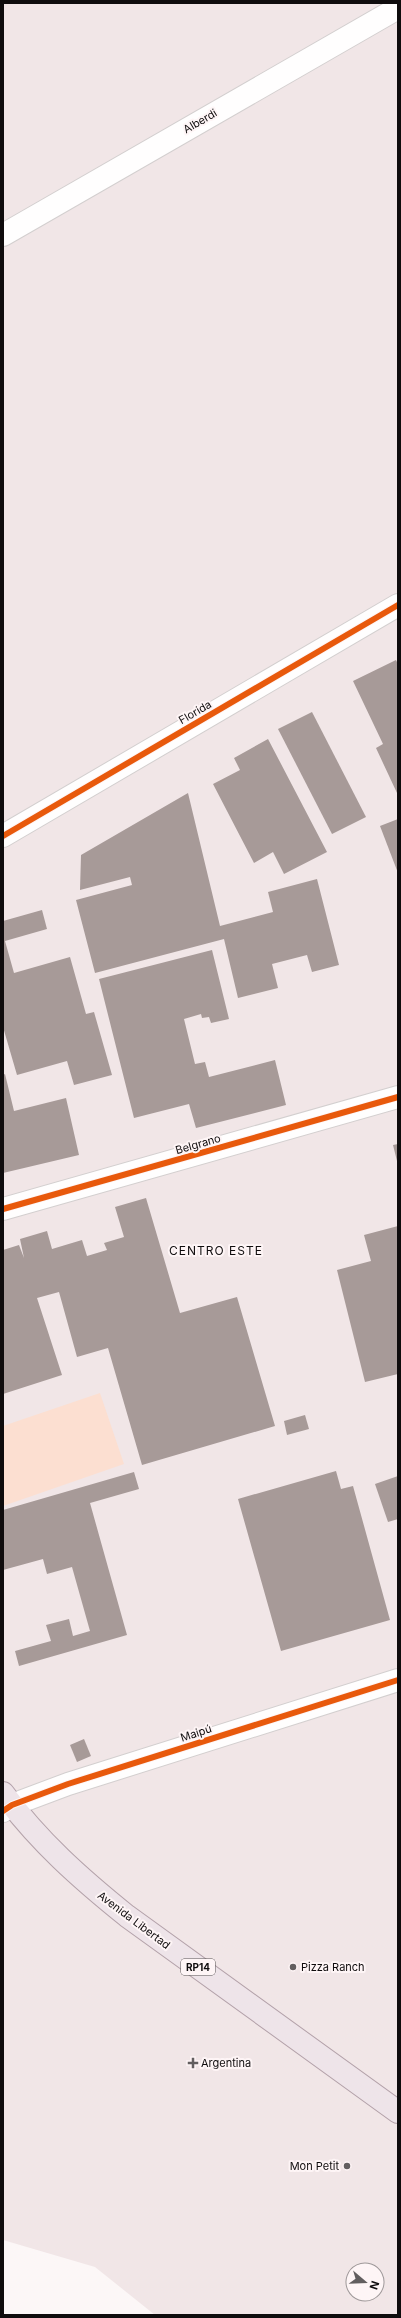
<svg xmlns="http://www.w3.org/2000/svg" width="401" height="2318" viewBox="0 0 401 2318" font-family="Inter,sans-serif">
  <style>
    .built { fill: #f1e6e7; fill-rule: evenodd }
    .green { fill: #fcdfd1 }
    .building { fill: #a79a98 }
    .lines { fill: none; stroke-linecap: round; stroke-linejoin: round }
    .minor-casing { stroke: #d3cfcf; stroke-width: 24 }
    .secondary-casing { stroke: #d3cfcf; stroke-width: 24 }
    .primary-casing { stroke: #b3a1a9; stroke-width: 24 }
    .minor { stroke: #fffefe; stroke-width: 22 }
    .secondary { stroke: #fffefe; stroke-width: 22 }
    .primary { stroke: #eee4e9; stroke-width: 22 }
    .cycleway-casing { stroke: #fef5f6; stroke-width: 8 }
    .cycleway { stroke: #e8590c; stroke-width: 6 }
    .poi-dot { fill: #625e5f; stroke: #fef5f6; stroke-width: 1.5 }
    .labels { text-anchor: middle; stroke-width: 4; stroke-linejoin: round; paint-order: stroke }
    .shield { fill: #fef5f6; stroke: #575253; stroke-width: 1 }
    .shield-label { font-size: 10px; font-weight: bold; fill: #0f0c0d }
    .street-label { font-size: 11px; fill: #0f0c0d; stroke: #fef5f6 }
    .poi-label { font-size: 11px; fill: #0f0c0d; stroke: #fef5f6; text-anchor: start }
    .neighbourhood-label { font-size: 12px; letter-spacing: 1px; fill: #0f0c0d; stroke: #fef5f6 }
  </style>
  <rect width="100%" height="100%" fill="#fcf7f7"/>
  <path class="built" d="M3,3H398V2315H155L95,2267L3,2240ZM353,2270H377V2294H353Z"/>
  <polygon class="green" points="100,1393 124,1464 3,1506 3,1426"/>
  <g class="building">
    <polygon points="396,660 398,664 397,793 376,748 383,744 353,681"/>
    <polygon points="312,712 366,817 332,834 278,729"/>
    <polygon points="268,739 327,852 284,874 273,852 254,863 213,784 240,770 234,758"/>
    <polygon points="188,793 220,926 273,912 268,892 317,879 339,965 312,972 307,955 272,964 278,988 238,998 224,939 95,973 76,900 132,885 130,877 80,890 81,855"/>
    <polygon points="398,819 398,873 380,826"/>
    <polygon points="42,910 47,929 5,941 14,973 70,957 86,1014 94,1012 112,1075 74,1085 67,1061 17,1075 3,1027 3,921"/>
    <polygon points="212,950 229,1019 211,1023 209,1017 202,1018 201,1014 184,1019 195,1064 205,1062 209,1077 275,1060 286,1105 196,1128 189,1104 134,1118 99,979"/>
    <polygon points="5,1074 14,1111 66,1098 79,1155 3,1173 3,1075"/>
    <polygon points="398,1144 398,1161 397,1161 393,1145"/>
    <polygon points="146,1198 180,1313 237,1297 275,1426 142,1465 108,1348 77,1357 59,1292 37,1298 62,1375 3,1394 3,1250 19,1245 24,1258 20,1239 47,1231 52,1249 82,1240 87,1256 107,1250 104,1243 124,1237 115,1207"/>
    <polygon points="398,1226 398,1374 365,1382 337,1270 371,1261 364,1235"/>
    <polygon points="305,1415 309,1429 287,1435 284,1421"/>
    <polygon points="336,1471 341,1489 353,1486 390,1620 281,1651 238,1499"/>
    <polygon points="134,1472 139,1489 90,1503 127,1635 19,1666 15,1651 51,1641 46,1625 69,1619 73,1636 90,1631 72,1567 47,1574 43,1559 3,1570 3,1510"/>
    <polygon points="398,1476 398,1519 388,1522 375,1484"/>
    <polygon points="84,1739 91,1756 77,1762 70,1745"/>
  </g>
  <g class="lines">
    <g class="minor-casing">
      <g id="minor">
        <polyline points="3,836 398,605"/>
        <polyline points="3,1209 398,1097"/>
        <polyline points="3,1811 12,1805 68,1784 398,1680"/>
      </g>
    </g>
    <g class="secondary-casing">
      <polyline id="secondary" points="3,235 398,8"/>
    </g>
    <g class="primary-casing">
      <path id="primary" d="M3,1793C38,1841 81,1879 127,1916L398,2112"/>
    </g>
    <use href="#minor" class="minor"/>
    <use href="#secondary" class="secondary"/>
    <use href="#primary" class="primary"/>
    <g class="cycleway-casing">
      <g id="cycleway">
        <polyline points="3,836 398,605"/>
        <polyline points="3,1209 398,1097"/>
        <polyline points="3,1811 12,1805 68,1784 398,1680"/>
      </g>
    </g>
    <use href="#cycleway" class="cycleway"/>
  </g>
  <g class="poi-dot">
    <circle cx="293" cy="1967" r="4"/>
    <path d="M191 2057h4v4h4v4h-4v4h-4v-4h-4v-4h4z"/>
    <circle cx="347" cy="2166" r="4"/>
  </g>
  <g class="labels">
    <rect class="shield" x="181" y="1959" width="34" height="16" rx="3"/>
    <g class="shield-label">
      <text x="198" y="1971">RP14</text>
    </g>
    <g class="street-label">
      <text transform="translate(200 121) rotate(-30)" y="4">Alberdi</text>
      <text transform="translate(195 712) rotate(-30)" y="4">Florida</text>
      <text transform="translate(198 1144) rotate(-16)" y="4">Belgrano</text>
      <text transform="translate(196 1733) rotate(-18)" y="4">Maipú</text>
      <text transform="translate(134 1920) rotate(37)" y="4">Avenida Libertad</text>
    </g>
    <g class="poi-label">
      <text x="301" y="1971">Pizza Ranch</text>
      <text x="201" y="2067">Argentina</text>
      <text x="339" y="2170" text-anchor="end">Mon Petit</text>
    </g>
    <g class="neighbourhood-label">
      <text x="216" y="1255">CENTRO ESTE</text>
    </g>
  </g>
  <rect width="401" height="2318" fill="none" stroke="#0f0c0d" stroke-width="8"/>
  <g transform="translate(365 2282) rotate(109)"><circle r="19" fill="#fef5f6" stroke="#9e9899"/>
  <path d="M0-3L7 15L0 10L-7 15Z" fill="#625e5f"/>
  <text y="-6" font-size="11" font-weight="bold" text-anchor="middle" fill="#0f0c0d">N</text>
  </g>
</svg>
